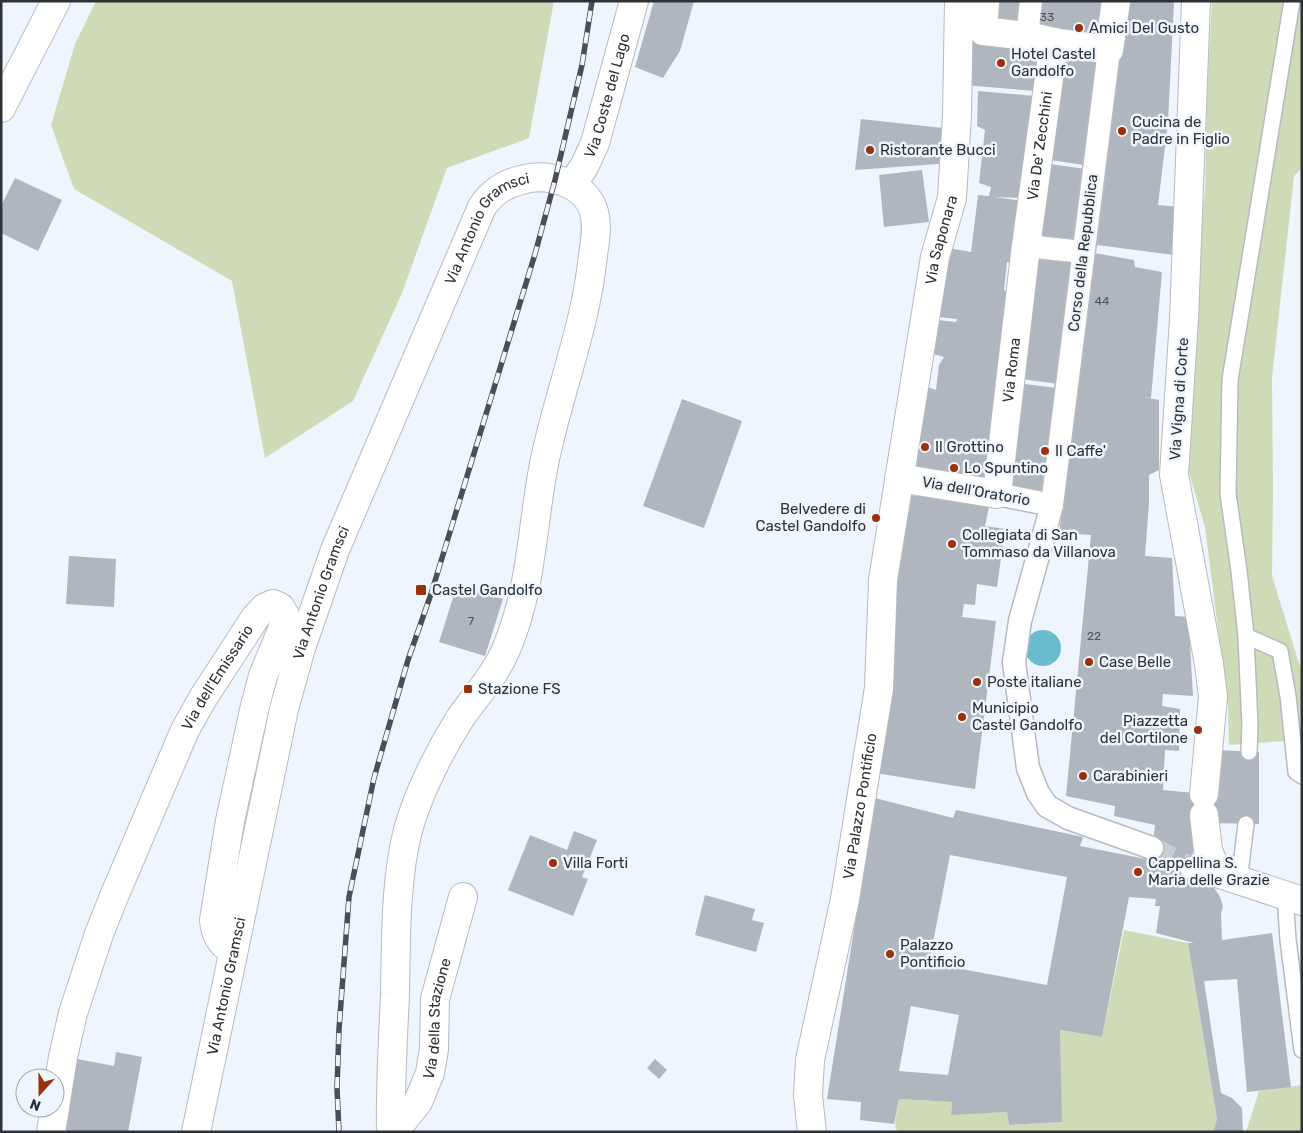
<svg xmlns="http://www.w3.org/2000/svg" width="1303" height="1133" viewBox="0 0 1303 1133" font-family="Rubik,sans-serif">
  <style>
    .green { fill: #cedbb6 }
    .water { fill: #6bbbce }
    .building { fill: #b0b6be; fill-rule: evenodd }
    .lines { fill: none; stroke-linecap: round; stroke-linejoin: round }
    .pedestrian-tunnel { stroke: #c8ced5; stroke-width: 22; stroke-dasharray: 22 11; stroke-linecap: butt }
    .service-casing { stroke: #b5bbc3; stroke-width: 18 }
    .pedestrian-casing { stroke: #b5bbc3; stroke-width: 25 }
    .minor-casing { stroke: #b5bbc3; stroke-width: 30 }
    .tertiary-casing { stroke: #b5bbc3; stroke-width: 30 }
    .service { stroke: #fff; stroke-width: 15 }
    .pedestrian { stroke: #fff; stroke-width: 22 }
    .minor { stroke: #fff; stroke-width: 28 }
    .tertiary { stroke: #fff; stroke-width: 28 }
    .rail-casing { stroke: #4b4e52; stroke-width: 5.5 }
    .rail { stroke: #eef5fd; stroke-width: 4; stroke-dasharray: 11; stroke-linecap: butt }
    .poi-dot { fill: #98320c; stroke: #eef5fd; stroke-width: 2 }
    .labels { text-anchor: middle; stroke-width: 5; stroke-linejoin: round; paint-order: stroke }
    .number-label { font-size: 12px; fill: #4f5357 }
    .poi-label { font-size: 15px; fill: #2f3235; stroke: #eef5fd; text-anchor: start }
    .street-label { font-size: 15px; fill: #2f3235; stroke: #eef5fd }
  </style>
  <rect width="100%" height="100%" fill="#eef5fd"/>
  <g class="green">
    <polygon points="96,1 554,1 529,138 447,168 402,293 353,401 265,458 232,281 74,189 51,125 75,44"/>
    <polygon points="1212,1 1302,1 1302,168 1294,176 1272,378 1273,489 1272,576 1302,673 1299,740 1229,745 1228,707 1205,527 1186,463 1195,290 1205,190 1207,96"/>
    <polygon points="1124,930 1188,943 1217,1119 1213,1132 899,1132 896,1129 895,1123 899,1099 952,1102 951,1114 1007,1112 1009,1125 1061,1122 1060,1030 1102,1037"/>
    <polygon points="1302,1085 1302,1132 1246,1132 1259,1091"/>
  </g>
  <circle class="water" cx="1043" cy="648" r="18"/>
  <g class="building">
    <polygon points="654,1 694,1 680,51 663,78 635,67"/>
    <polygon points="997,1 1025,1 1021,28 996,24"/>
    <polygon points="1037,1 1104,1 1100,38 1034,30"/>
    <polygon points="1127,1 1174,1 1168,121 1158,205 1180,207 1174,255 1097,245"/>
    <polygon points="967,36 1039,42 1035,91 963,85"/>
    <polygon points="1058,49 1099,54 1084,165 1043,159"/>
    <polygon points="978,91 1035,96 1023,198 994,197 1023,201 1015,264 1007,262 1004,290 1010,292 987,480 909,469 922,385 936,390 939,365 944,357 923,351 928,319 956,322 957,319 928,316 943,247 971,252 978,195 989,196 991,187 979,183 985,130 977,126"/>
    <polygon points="861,119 952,129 952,163 855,170"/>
    <polygon points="1043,163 1085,169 1074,245 1033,239"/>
    <polygon points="922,170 929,222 884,227 879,175"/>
    <polygon points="15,178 62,200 38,251 1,233 1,206"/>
    <polygon points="1031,250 1073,256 1058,384 1014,378"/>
    <path d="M1094,253L1134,260L1135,267L1162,272L1151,398L1143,397L1159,400V470L1149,475V503L1145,556L1172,558L1175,616L1190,617V644L1193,696L1163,694L1162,706L1180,709L1179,751L1165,750L1163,790L1214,795L1216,750L1259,752V824L1213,823L1197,815L1191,868L1204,880L1213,886L1220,897L1223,906L1221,913L1222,940L1272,933L1291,1087L1247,1092L1237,979L1204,981L1221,1093L1232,1098L1242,1108L1243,1132H1213L1217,1119L1188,943H1194L1156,933L1160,906H1155L1156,899L1129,897L1102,1037L1060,1030L1062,1122L1009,1125L1007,1112L951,1115L952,1102L899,1099L894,1124L860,1120L861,1102L827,1099L875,798L953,818L956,810L1083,837L1080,846L1151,860L1155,825L1114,816L1115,806L1066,796L1091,535L1059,533L1079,387ZM950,855L1067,877L1047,985L929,963ZM911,1006L959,1015L948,1075L899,1071Z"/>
    <polygon points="1018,383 1056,388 1043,499 1002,492"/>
    <polygon points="682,399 742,421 704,528 643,506"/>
    <polygon points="906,495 955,498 989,507 985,526 1005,529 997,587 977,584 975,605 964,604 962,617 996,621 975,789 875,773"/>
    <polygon points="69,556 116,559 114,607 66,604"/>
    <polygon points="457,585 503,599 485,656 439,642"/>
    <polygon points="574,831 597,840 582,877 588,879 573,916 508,890 530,835 567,850"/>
    <polygon points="705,895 755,909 752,920 764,923 756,952 695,935"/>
    <polygon points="116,1052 142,1057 128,1132 63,1132 77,1059 114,1066"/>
    <polygon points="655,1059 667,1070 659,1079 647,1068"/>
  </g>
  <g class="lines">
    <polyline class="pedestrian-tunnel" points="1152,848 1191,868"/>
    <g class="service-casing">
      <g id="service">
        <polyline points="1246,636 1280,651 1288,696 1296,772 1302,776"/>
        <polyline points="1249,752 1250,726 1246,636 1239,571 1228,493 1230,380 1292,1"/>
        <polyline points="1239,881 1246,824"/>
        <polyline points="1285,895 1288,940 1302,1050"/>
      </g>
    </g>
    <g class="pedestrian-casing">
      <g id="pedestrian">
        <polyline points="1027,36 1031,1"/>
        <polyline points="1109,50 1052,505 1020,621 1014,662 1028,768 1038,793 1047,806 1068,818 1152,848"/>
        <polyline points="1026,246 1083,252"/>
        <polyline points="997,494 1052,505"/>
        <polyline points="1191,868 1217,873"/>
      </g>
    </g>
    <g class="minor-casing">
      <g id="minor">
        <polyline points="985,1 983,31 1027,36 1054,42"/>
        <polyline points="1196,1 1184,319 1174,475 1209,664 1213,697 1204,794"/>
        <polyline points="1,108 56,1"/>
        <path id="s1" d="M572,184L584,167L595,143L634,1"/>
        <path id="s2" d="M899,478L997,494L1026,246L1054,42L1109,50L1116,1"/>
        <polyline points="1204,815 1208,850 1217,873 1302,901"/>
        <path id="s3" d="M55,1107L63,1057L73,1013L99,934L115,894L185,730L203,698L255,618L264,608L273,604L280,607L285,615L284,625L263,676L255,706L230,821L214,920C215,935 221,943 233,952"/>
        <polyline points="51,1132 55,1108"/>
        <path id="s4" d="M394,1132L418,1102L430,1073L434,1049L435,999L463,897"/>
        <path id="s5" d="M812,1132L808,1096L810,1060L845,899L879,688L883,580L935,257L952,198L957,115L959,1"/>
      </g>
    </g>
    <g class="tertiary-casing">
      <g id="tertiary">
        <path id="s6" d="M196,1132L284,709L301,648L335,550L482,207C492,192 504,184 521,180C548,172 586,183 594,212C598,226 595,241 593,255C586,327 558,394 544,464C532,525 532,588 507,647C496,675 475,696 459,720C439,752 418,794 408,830C395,880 396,942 395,994C393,1040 390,1086 391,1132"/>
      </g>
    </g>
    <use href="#service" class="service"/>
    <use href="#pedestrian" class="pedestrian"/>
    <use href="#minor" class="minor"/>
    <use href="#tertiary" class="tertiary"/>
    <g class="rail-casing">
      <polyline id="rail" points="339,1132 337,1088 339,1029 349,897 374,778 408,660 431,594 535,254 555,180 582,65 592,1"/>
    </g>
    <use href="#rail" class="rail"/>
  </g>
  <g class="poi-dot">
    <circle cx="1079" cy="28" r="5"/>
    <circle cx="1001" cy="63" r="5"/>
    <circle cx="1122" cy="131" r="5"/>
    <circle cx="870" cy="150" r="5"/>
    <circle cx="925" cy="447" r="5"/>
    <circle cx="1045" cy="451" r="5"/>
    <circle cx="954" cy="468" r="5"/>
    <circle cx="876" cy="518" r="5"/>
    <circle cx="952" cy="544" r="5"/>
    <rect x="415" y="584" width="12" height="12" rx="2.5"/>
    <circle cx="1089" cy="662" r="5"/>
    <circle cx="977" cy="682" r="5"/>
    <rect x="463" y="684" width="10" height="10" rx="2.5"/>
    <circle cx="962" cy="717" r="5"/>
    <circle cx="1198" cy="730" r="5"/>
    <circle cx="1083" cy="776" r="5"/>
    <circle cx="553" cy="863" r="5"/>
    <circle cx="1138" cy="872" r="5"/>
    <circle cx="890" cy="954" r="5"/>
  </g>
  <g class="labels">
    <g class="number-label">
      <text x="1047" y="21">33</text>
      <text x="1102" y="305">44</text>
      <text x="471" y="625">7</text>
      <text x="1094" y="640">22</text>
    </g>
    <g class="poi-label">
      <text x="1089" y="33">Amici Del Gusto</text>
      <text x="1011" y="59">Hotel Castel<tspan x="1011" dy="17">Gandolfo</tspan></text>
      <text x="1132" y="127">Cucina de<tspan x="1132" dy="17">Padre in Figlio</tspan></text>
      <text x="880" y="155">Ristorante Bucci</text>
      <text x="935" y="452">Il Grottino</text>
      <text x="1055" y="456">Il Caffe'</text>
      <text x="964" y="473">Lo Spuntino</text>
      <text x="866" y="514" text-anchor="end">Belvedere di<tspan x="866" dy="17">Castel Gandolfo</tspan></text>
      <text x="962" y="540">Collegiata di San<tspan x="962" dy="17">Tommaso da Villanova</tspan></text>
      <text x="432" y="595">Castel Gandolfo</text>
      <text x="1099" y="667">Case Belle</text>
      <text x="987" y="687">Poste italiane</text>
      <text x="478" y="694">Stazione FS</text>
      <text x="972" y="713">Municipio<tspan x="972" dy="17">Castel Gandolfo</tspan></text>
      <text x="1188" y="726" text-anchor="end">Piazzetta<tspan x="1188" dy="17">del Cortilone</tspan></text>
      <text x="1093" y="781">Carabinieri</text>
      <text x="563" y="868">Villa Forti</text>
      <text x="1148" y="868">Cappellina S.<tspan x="1148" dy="17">Maria delle Grazie</tspan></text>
      <text x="900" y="950">Palazzo<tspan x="900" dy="17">Pontificio</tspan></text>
    </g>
    <g class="street-label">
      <text dy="5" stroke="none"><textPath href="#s1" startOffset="96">Via Coste del Lago</textPath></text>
      <text dy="5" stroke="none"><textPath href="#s2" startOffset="450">Via De' Zecchini</textPath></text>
      <text dy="5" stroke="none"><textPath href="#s6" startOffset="959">Via Antonio Gramsci</textPath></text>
      <text dy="5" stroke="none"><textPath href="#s5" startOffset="904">Via Saponara</textPath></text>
      <text transform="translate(1083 253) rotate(-83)" y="5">Corso della Repubblica</text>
      <text dy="5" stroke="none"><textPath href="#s2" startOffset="224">Via Roma</textPath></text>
      <text transform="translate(1179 399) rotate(-86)" y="5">Via Vigna di Corte</text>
      <text transform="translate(976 491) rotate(10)" y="5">Via dell'Oratorio</text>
      <text dy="5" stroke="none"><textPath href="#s6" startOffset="554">Via Antonio Gramsci</textPath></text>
      <text dy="5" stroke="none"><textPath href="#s3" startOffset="462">Via dell'Emissario</textPath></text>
      <text dy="5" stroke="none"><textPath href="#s5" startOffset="331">Via Palazzo Pontificio</textPath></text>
      <text dy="5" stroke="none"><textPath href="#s6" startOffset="149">Via Antonio Gramsci</textPath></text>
      <text dy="5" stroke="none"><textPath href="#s4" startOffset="125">Via della Stazione</textPath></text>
    </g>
  </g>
  <rect width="1303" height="1133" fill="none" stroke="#2f3235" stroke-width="5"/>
  <g transform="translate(40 1093) rotate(201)"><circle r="24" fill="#eef5fd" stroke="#a2a7ad"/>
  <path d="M0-4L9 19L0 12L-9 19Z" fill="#98320c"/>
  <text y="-8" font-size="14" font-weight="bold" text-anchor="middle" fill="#2f3235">N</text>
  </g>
</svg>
